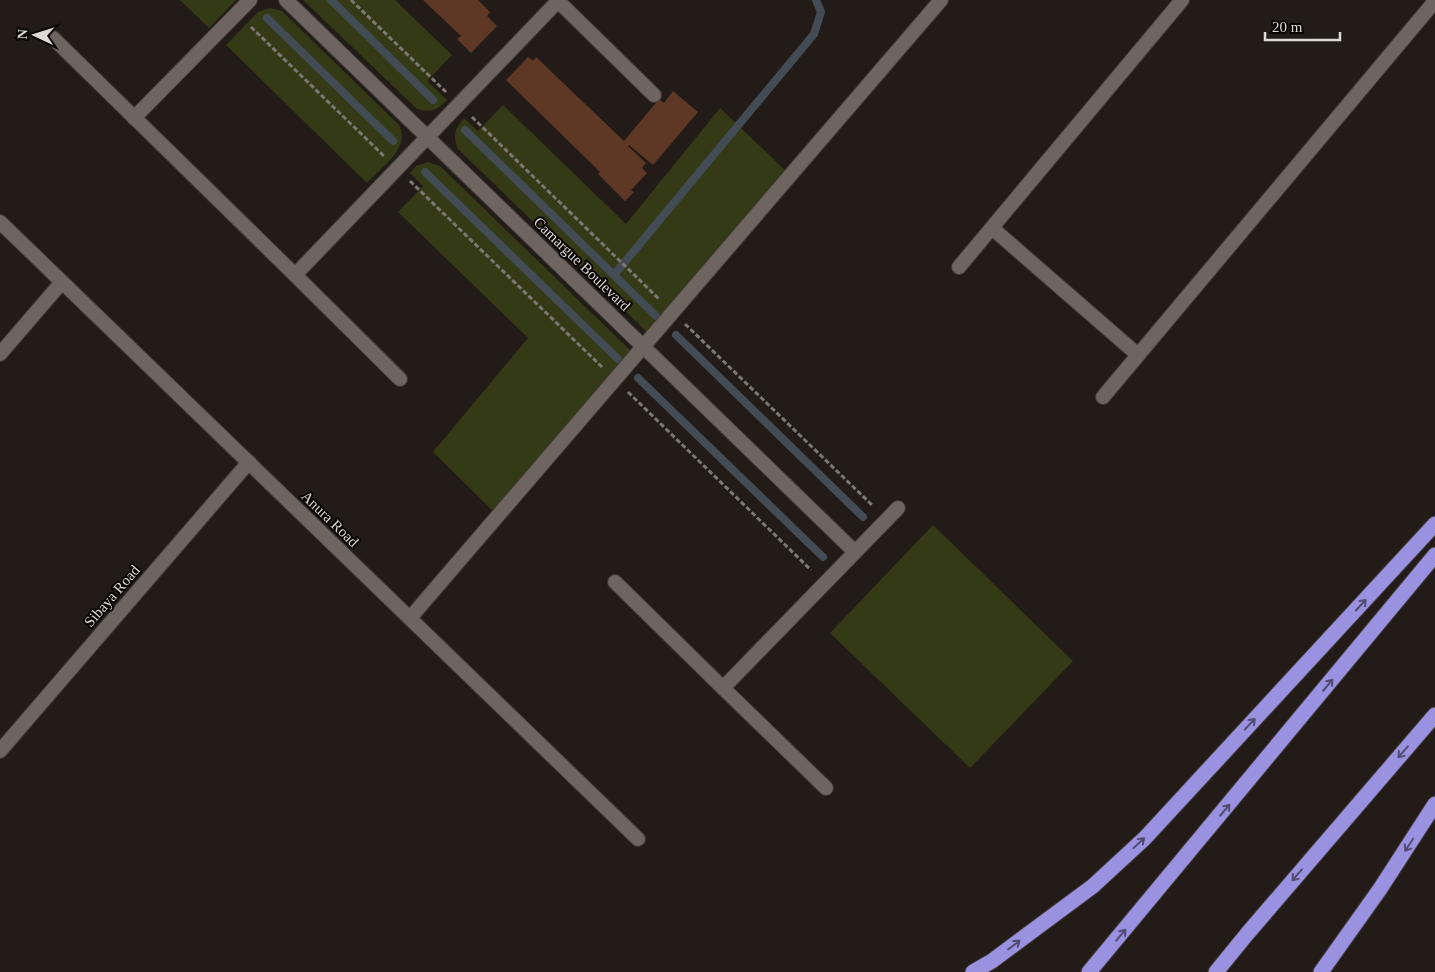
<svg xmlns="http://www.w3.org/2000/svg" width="1435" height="972" viewBox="0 0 1435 972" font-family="Georgia,serif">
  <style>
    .green { fill: #333a15 }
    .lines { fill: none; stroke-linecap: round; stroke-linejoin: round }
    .stream { stroke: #434c55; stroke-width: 8 }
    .building { fill: #5e3725 }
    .minor-casing { stroke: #3f3937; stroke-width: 16 }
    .motorway-casing { stroke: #3f3937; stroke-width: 17 }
    .path { stroke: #7d7774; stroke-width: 3; stroke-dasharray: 5 2.5; stroke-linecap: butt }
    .minor { stroke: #6e6561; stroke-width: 14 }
    .motorway { stroke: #9a91e0; stroke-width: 15 }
    .oneway { stroke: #524c72 }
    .labels { text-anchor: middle; stroke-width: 4; stroke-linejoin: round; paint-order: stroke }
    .street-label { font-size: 15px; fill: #dfd9d7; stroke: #090605 }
  </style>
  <rect width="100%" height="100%" fill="#221b17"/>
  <g class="green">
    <polygon points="180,0 236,0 209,28"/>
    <path d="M303,0H395L452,55L427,81L447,100C437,110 429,114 416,108Z"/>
    <path d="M270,8L282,11L399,125C411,148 382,167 367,183L226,45L258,12Z"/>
    <path d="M503,105L626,224L720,108L786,171L648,333L458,149C452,136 455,128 464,118L478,131Z"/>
    <polygon points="428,162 440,166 631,351 494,512 433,452 528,338 398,212 423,186 410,173 416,166"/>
    <polygon points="933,525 1073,661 970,768 830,633"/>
  </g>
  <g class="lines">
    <g class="stream">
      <polyline points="331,0 433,100"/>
      <polyline points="267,18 393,141"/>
      <polyline points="465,130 656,316"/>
      <polyline points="425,172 618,359"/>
      <polyline points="614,275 814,34 821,12 816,0"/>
      <polyline points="676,335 863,517"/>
      <polyline points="638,378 823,557"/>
    </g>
  </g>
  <g class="building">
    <polygon points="423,0 478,0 490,12 487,16 497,26 471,53 457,39 461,36"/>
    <polygon points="528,57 533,61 536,57 624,141 659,99 664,103 673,91 698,112 653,165 629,145 628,146 646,163 642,168 647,173 631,190 634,192 625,201 598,174 600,172 506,80"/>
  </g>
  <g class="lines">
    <g class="minor-casing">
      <g id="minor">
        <polyline points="286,0 855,552"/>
        <polyline points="53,38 295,275"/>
        <polyline points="134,118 250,0"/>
        <polyline points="0,222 638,839"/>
        <polyline points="992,228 1138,355"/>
        <polyline points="959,267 1182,0"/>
        <polyline points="0,354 62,282"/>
        <polyline points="400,379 295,275 558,1 654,95"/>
        <polyline points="1103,397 1435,1"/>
        <polyline points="615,582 723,688 898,508"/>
        <polyline points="410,618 941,0"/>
        <polyline points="723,688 826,788"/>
        <polyline points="0,751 249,462"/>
      </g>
    </g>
    <g class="motorway-casing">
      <g id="motorway">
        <polyline points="973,972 992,961 1093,886 1145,838 1435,524"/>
        <polyline points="1089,972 1435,555"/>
        <polyline points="1216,972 1247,934 1435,715"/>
        <polyline points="1321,972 1380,889 1435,804"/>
      </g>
    </g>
    <g class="path">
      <polyline points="351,0 446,92"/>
      <polyline points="251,27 384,156"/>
      <polyline points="472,117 659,299"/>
      <polyline points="410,181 602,367"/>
      <polyline points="685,324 873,506"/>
      <polyline points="628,392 811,570"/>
    </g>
    <use href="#minor" class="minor"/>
    <use href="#motorway" class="motorway"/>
  </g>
  <defs><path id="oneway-shaft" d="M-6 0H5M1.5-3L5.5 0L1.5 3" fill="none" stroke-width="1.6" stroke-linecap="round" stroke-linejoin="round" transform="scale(1.25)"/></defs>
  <g class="oneway">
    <use href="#oneway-shaft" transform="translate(1361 605) rotate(-47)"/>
    <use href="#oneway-shaft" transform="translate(1328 685) rotate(-50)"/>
    <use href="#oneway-shaft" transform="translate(1250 724) rotate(-47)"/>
    <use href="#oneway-shaft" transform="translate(1403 752) rotate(131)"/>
    <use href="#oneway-shaft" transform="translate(1225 810) rotate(-50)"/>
    <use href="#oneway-shaft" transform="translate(1139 843) rotate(-43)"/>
    <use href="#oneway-shaft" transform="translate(1409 845) rotate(123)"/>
    <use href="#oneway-shaft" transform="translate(1297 875) rotate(131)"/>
    <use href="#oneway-shaft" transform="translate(1121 935) rotate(-50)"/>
    <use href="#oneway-shaft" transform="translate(1014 945) rotate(-37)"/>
  </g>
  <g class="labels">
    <g class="street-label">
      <text transform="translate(582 264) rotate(44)" y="5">Camargue Boulevard</text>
      <text transform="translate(330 519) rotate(44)" y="5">Anura Road</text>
      <text transform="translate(112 596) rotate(-49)" y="5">Sibaya Road</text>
    </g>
  </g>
  <g transform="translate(35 35) rotate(274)" stroke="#090605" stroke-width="4" paint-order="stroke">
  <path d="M0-4L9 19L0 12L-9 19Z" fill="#dfd9d7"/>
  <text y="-8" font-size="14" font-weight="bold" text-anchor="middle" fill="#dfd9d7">N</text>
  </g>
  <path d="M1265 32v8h75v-8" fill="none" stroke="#dfd9d7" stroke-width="2.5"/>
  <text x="1272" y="32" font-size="15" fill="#dfd9d7" stroke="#090605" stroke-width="4" paint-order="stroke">20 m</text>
</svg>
